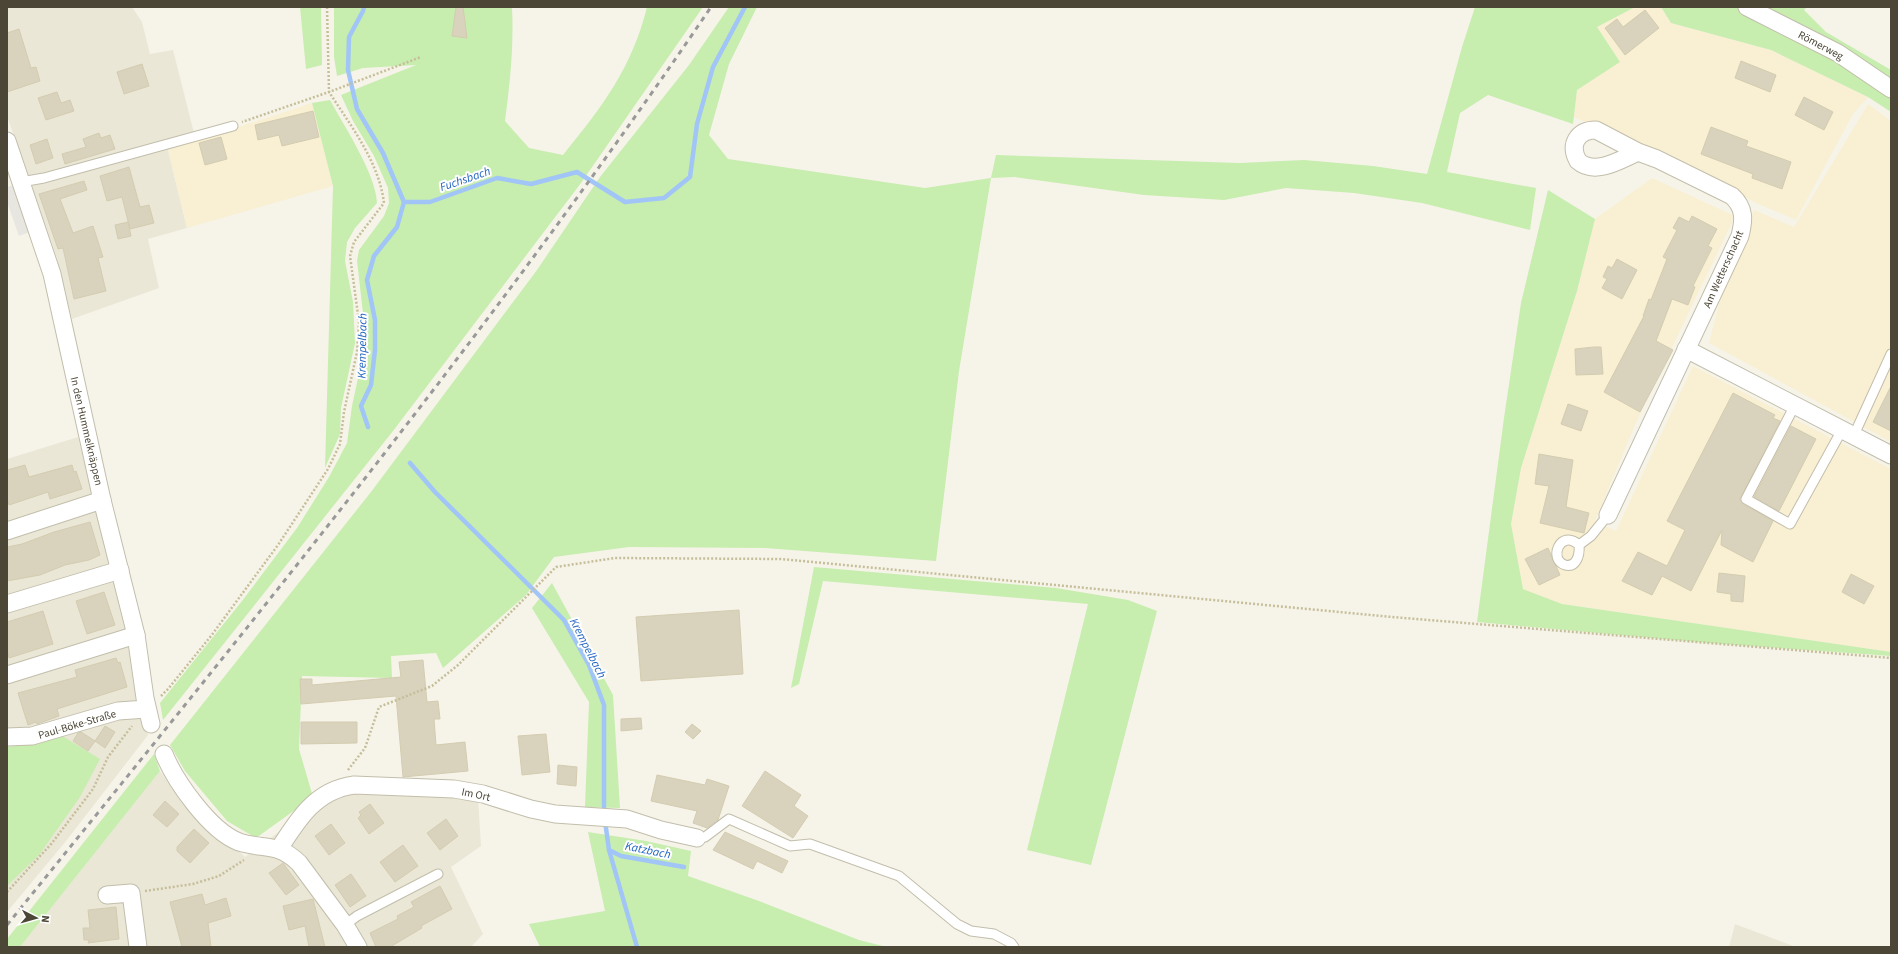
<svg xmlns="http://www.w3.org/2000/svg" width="1898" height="954" viewBox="0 0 1898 954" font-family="'Source Sans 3',sans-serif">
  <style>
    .residential { fill: #eae7d7 }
    .commercial { fill: #f9efd3 }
    .green { fill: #c7edaf }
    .parking { fill: #e7e6e1 }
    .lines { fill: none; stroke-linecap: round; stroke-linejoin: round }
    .stream { stroke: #a1c5f7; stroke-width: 4.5 }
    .building { fill: #d9d3bd; stroke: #d4ccb0 }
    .service-casing { stroke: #c2beab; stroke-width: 11 }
    .minor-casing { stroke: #c2beab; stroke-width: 19 }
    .path { stroke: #c6be9a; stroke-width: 2.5; stroke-dasharray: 2 2; stroke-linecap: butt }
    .service { stroke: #fff; stroke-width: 9 }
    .minor { stroke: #fff; stroke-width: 17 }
    .rail { stroke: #999; stroke-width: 3; stroke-dasharray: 5 5; stroke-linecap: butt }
    .labels { text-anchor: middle; stroke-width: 4; stroke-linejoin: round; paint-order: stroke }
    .street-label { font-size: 11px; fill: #4b4636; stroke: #fff }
    .water-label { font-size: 12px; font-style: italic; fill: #2465c2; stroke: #fff }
  </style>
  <rect width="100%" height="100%" fill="#f6f4e9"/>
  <g class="residential">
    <polygon points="7,7 132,7 142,22 150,54 173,50 196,141 168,150 187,228 148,239 159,288 72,319 57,258 7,116"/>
    <polygon points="78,437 135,670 148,735 66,841 7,912 7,459"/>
    <polygon points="160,771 173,790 245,857 331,793 393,790 478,798 481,846 451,867 483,934 471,947 20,947"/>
    <polygon points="1735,924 1796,947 1729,947"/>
  </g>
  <g class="commercial">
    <polygon points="1635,7 1661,7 1671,23 1771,50 1868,97 1853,114 1796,220 1756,203 1669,158 1574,117 1577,90 1620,62 1597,27"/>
    <polygon points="312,103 333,186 187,228 168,150"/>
    <polygon points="1868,104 1891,121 1891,442 1709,343 1725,280 1754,210 1794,227"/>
    <polygon points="1652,178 1735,216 1635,425 1595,521 1616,531 1693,366 1891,469 1891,652 1562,604 1523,589 1511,524 1521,468 1577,291 1595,219"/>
  </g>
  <g class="green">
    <polygon points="300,7 321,7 322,65 306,69"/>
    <path d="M334,7H512C514,46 510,83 505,121L529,148L563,155C602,107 632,68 647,7H703L581,183L393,431L163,720L160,703L242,601L297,528L329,477L347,443L352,406L364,350V322L357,261L359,250L384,216L389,203L388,188L374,156L353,121L341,95L416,65L363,68L337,76L334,57Z"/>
    <polygon points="729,7 757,7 729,64 709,135 728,159 925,188 991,178 996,155 1240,163 1304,160 1373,166 1427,174 1462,47 1475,7 1635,7 1597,27 1620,62 1577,90 1573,124 1488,95 1460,113 1447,172 1536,188 1530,230 1422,203 1354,193 1286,188 1224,200 1144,195 1015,177 991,178 959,371 936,561 765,548 629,547 554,557 526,595 443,668 436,653 391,656 392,678 302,676 299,749 313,797 256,838 227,821 185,771 170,745 371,492 537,270 600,177 689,65"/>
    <polygon points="1661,7 1807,7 1804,10 1826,32 1891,70 1891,112 1868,97 1771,50 1671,23"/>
    <path d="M330,100C344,126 376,174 377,203L355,228L347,242L345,261L353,302L355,343L341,408L340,434L325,468L333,186L312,103Z"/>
    <polygon points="1548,190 1595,219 1577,291 1521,468 1511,524 1523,589 1562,604 1891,652 1891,656 1709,643 1477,622 1504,418 1521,303"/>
    <polygon points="814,567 1056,588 1128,600 1157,611 1091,865 1027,850 1088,604 823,581 799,684 791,688"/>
    <polygon points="552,583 613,695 620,808 585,807 589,702 532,608"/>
    <polygon points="59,734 100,759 80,797 39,855 7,886 7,747 26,745"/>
    <polygon points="154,754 160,771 20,947 7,947 7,939"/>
    <polygon points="588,832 646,841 691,851 688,876 759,901 859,940 887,947 540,947 529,924 605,911"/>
  </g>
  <polygon class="parking" points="14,185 30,232 19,236 7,202 7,187"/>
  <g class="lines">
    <g class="stream">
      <polyline points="364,7 363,11 349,37 348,70 357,109 383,153 404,202 430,202 497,178 531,184 577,172 625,202 664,198 690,177 697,124 713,67 745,7"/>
      <polyline points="368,427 361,406 371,385 375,350 375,320 367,280 374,256 397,227 404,202"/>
      <polyline points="410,463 435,492 564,620 589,665 604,705 604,814"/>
      <polyline points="605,821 609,850 637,947"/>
      <polyline points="609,850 621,856 684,867"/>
    </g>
  </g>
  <g class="building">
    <polygon points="456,7 463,7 467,38 452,36"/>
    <polygon points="1645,10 1659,28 1625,55 1605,28 1617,19 1623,27"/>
    <polygon points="19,29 31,68 36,67 40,81 7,92 7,33"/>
    <polygon points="1741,61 1776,75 1770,92 1735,78"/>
    <polygon points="142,64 149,86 124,94 117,72"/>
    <polygon points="57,92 61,103 70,100 74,111 46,120 38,98"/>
    <polygon points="1804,97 1833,112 1824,130 1795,115"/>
    <polygon points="313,111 319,137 282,146 279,135 258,140 255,125"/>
    <polygon points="1711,127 1748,141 1746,146 1791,162 1782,189 1752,178 1753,174 1701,154"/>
    <polygon points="99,133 101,138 110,135 115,149 65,164 62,154 86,147 83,139"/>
    <polygon points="221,137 227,159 205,165 199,143"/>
    <polygon points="47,139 53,158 36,164 30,145"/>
    <polygon points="129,167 140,207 149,205 154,223 130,229 122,197 107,201 100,176"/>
    <polygon points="84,181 87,190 60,199 73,233 93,226 103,257 98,258 106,291 74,299 63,248 58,249 39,194"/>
    <polygon points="1692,216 1717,229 1708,246 1712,248 1693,286 1695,287 1688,305 1672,299 1656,341 1673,350 1640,412 1604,392 1644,316 1643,316 1649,299 1651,300 1667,259 1663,257 1677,230 1673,228 1679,217 1689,222"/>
    <polygon points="128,222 131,236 118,239 115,225"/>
    <polygon points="1617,259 1637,270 1622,299 1602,288 1607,279 1603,277 1608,266 1612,268"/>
    <polygon points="1594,347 1601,347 1603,374 1576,375 1575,349"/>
    <polygon points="1891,386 1891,431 1873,422"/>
    <polygon points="1733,393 1775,415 1773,418 1780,421 1740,499 1743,504 1773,521 1753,562 1721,545 1722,530 1691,591 1662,576 1652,595 1622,581 1638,552 1667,566 1685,530 1667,521"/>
    <polygon points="1568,404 1588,411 1581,431 1561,424"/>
    <polygon points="1791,426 1816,439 1779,511 1754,497"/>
    <polygon points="1539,454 1573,460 1566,507 1589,513 1584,533 1540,523 1549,486 1535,484"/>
    <polygon points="25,465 29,477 72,465 74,472 76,471 82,489 50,499 48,492 9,505 7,499 7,470"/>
    <polygon points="90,522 100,555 89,560 65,565 40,575 7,581 7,547 22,544 54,532"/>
    <polygon points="1548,548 1560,575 1539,585 1525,559"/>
    <polygon points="1719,573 1745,576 1743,602 1731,601 1731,594 1717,592"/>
    <polygon points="1851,574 1874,586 1864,604 1842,592"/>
    <polygon points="104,592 115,625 87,634 76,601"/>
    <polygon points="739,610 743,674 641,681 636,617"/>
    <polygon points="43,611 53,644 9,658 7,650 7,622"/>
    <polygon points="116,658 118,663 120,662 127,687 57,709 59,716 37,724 36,722 28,725 18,693 77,677 75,670"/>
    <polygon points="423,660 427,702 438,701 440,719 434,719 436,745 465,742 468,771 403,777 396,696 301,704 300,679 312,679 312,685 401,677 399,662"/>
    <polygon points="641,718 642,729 621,731 621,719"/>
    <polygon points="301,722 357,722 357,743 301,744"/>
    <polygon points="692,724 701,731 693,739 685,732"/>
    <polygon points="105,726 115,732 105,748 95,741"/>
    <polygon points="81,732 95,741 88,751 73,741 78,733"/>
    <polygon points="546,734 550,772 522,775 518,736"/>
    <polygon points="558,765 577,767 576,786 557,784"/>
    <polygon points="765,771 801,795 794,806 808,816 793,838 742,806"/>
    <polygon points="657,775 705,785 707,779 729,786 718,820 707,828 693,823 697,811 651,801"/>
    <polygon points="165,801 179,814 167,827 153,815"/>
    <polygon points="370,804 384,823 369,834 358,818 361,815 359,812"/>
    <polygon points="446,819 458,836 440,850 427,833"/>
    <polygon points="331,824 345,843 329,855 315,836"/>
    <polygon points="194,829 209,843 190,863 177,851 177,847"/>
    <polygon points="725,832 788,861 782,873 757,861 753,869 713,850"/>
    <polygon points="403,845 418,866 395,882 380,862"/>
    <polygon points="283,863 299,885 286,895 269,873"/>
    <polygon points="351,874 366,896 350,907 335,885"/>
    <polygon points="440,886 452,909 421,926 422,928 390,947 376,947 370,933 398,919 397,916 414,907 411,902"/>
    <polygon points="202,894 205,905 226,898 231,916 208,923 211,947 182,947 170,902"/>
    <polygon points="313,899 325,947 309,947 305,926 289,930 283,906"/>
    <polygon points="116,907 119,939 88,943 89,940 84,940 83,928 90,928 88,910"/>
  </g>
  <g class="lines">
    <g class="service-casing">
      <g id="service">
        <polyline points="21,182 44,178 233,126"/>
        <polyline points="1795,405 1746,499 1790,524 1842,430"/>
        <polyline points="1854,435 1891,354"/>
        <path d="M1579,545C1580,554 1577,568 1565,565C1548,560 1560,528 1579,545L1591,536L1608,515"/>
        <polyline points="697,838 705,837 729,819 790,846 810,844 899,876 957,924 971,931 994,934 1011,943 1014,947"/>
        <polyline points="345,925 357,916 438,874"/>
      </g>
    </g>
    <g class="minor-casing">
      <g id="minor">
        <polyline points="1747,7 1838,53 1891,89"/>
        <polyline points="7,141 52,274 102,500 136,635 145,698 151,724"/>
        <polyline points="1686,349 1891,455"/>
        <path d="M1608,515L1740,236C1744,220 1745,208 1732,196L1657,159L1638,152C1620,160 1595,176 1578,161C1569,145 1577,130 1596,130L1638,152"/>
        <polyline points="7,531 102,500"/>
        <polyline points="7,604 120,570"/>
        <polyline points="7,675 136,635"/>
        <polyline points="7,737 32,736 118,711 147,709"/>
        <path d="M164,754C175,781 210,831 239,842C264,850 277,842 299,863L345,925L358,947"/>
        <path d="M279,849C298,819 316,790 354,785L454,789L483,794L531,809L555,814L627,819L661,830L697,838"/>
        <polyline points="107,895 131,893 138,947"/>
      </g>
    </g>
    <g class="path">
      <polyline points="327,7 329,92 421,57"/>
      <path d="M161,696L168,689L211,636L278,545L328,469L340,444L344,412L357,352L359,322L350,256L354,242L384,203C379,162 351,126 329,92L242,122"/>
      <polyline points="348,770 365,748 379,707 432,686 458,665 556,567 615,558 781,559 1392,617 1891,658"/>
      <polyline points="145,891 193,884 219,876 244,860"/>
      <polyline points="7,892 52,843 93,789 108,757 132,726"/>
    </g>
    <use href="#service" class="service"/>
    <use href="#minor" class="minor"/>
    <path class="rail" d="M7,925C250,625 494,327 711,7"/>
  </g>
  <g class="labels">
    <g class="street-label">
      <text transform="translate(1821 45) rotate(28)" y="4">Römerweg</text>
      <text transform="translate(1723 269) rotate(-66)" y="4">Am Wetterschacht</text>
      <text transform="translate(87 431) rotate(77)" y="4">In den Hummelknäppen</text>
      <text transform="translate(77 724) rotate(-16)" y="4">Paul-Böke-Straße</text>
      <text transform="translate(476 794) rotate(12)" y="4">Im Ort</text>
    </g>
    <g class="water-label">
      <text transform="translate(465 179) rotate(-19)" y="4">Fuchsbach</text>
      <text transform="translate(362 346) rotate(-89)" y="4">Krempelbach</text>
      <text transform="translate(588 648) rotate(63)" y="4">Krempelbach</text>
      <text transform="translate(648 850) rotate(11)" y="4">Katzbach</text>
    </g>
  </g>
  <rect width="1898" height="954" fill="none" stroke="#4b4636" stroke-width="16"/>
  <g transform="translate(36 918) rotate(96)" stroke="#ffffff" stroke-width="3" paint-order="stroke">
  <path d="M0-3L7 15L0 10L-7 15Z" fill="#4b4636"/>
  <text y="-6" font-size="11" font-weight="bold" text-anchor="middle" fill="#4b4636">N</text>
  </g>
</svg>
